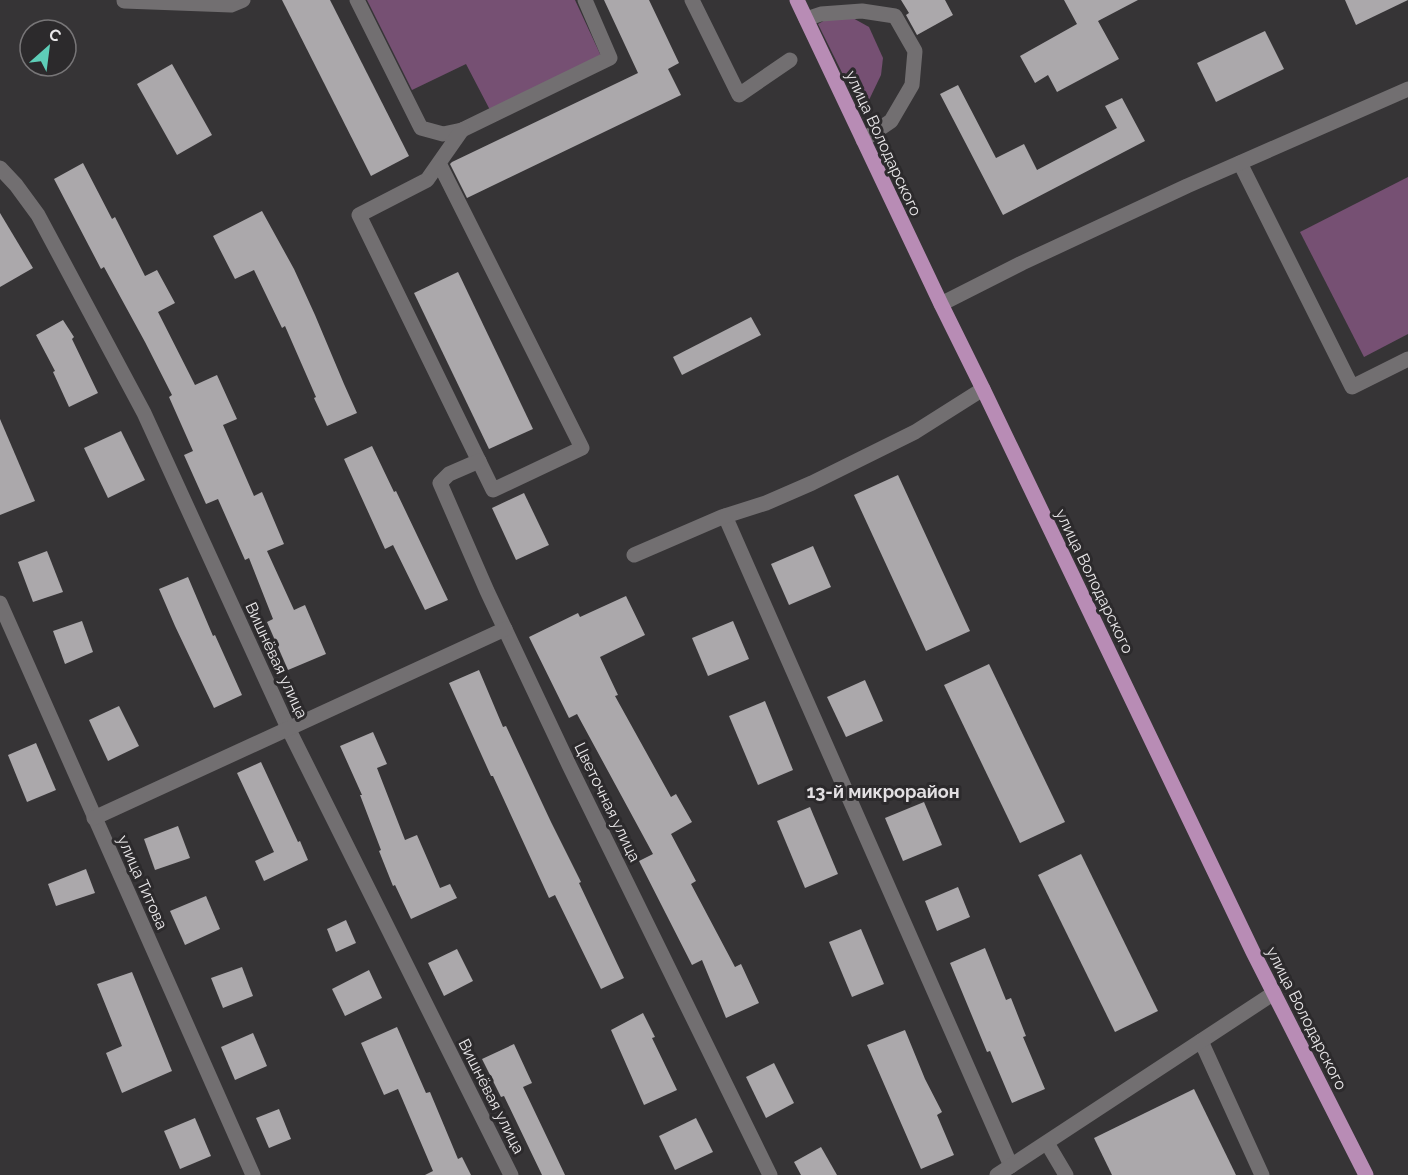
<svg xmlns="http://www.w3.org/2000/svg" width="1408" height="1175" viewBox="0 0 1408 1175" font-family="Raleway,sans-serif">
  <style>
    .grass { fill: #765073 }
    .building { fill: #aba8ab }
    .lines { fill: none; stroke-linecap: round; stroke-linejoin: round }
    .minor { stroke: #726f71; stroke-width: 15 }
    .major { stroke: #b88cb5; stroke-width: 15 }
    .labels { text-anchor: middle; stroke-width: 6; stroke-linejoin: round; paint-order: stroke }
    .street-label { font-size: 16px; fill: #eae8ea; stroke: #2c2a2c }
    .neighbourhood-label { font-size: 18px; font-weight: bold; fill: #e3e0e3; stroke: #2c2a2c }
  </style>
  <rect width="100%" height="100%" fill="#363436"/>
  <g class="grass">
    <polygon points="367,0 575,0 601,56 490,110 466,64 412,90"/>
    <polygon points="851,17 869,27 883,58 881,75 868,102 859,107 818,24 829,18"/>
    <polygon points="1408,177 1408,334 1364,357 1300,232"/>
  </g>
  <g class="building">
    <polygon points="282,0 330,0 409,156 371,176"/>
    <polygon points="604,0 649,0 679,63 668,69 681,95 467,198 450,164 452,162 638,73"/>
    <polygon points="901,0 945,0 953,15 917,35 906,15 909,13"/>
    <polygon points="1064,0 1138,0 1098,21 1119,59 1057,92 1048,75 1035,83 1020,56 1077,24"/>
    <polygon points="1345,0 1408,0 1356,25"/>
    <polygon points="1265,31 1284,69 1216,102 1197,63"/>
    <polygon points="172,64 212,135 177,155 137,84"/>
    <polygon points="958,85 996,158 1024,144 1037,170 1117,128 1105,106 1122,98 1145,141 1003,215 940,94"/>
    <polygon points="83,163 112,219 115,217 145,276 157,270 175,303 158,312 195,385 217,375 237,419 223,425 254,496 262,492 284,544 267,551 294,610 305,605 326,654 288,670 267,622 273,619 249,558 245,560 218,499 206,504 184,455 193,451 169,397 172,395 145,342 104,267 101,269 54,179"/>
    <polygon points="262,211 294,269 315,315 344,384 357,413 327,426 314,398 316,397 285,326 282,328 254,270 235,279 213,236"/>
    <polygon points="0,213 33,268 0,287"/>
    <polygon points="458,272 533,429 489,449 414,293"/>
    <polygon points="751,317 761,335 682,375 673,357"/>
    <polygon points="63,320 74,337 72,339 98,393 69,407 53,372 55,371 36,335"/>
    <polygon points="0,419 35,501 0,515"/>
    <polygon points="121,431 145,480 108,498 84,448"/>
    <polygon points="372,446 394,492 396,491 448,600 425,610 393,545 385,549 344,459"/>
    <polygon points="898,475 970,631 926,651 854,495"/>
    <polygon points="524,493 549,545 516,560 492,508"/>
    <polygon points="813,546 831,587 789,605 771,564"/>
    <polygon points="47,551 63,592 33,602 18,562"/>
    <polygon points="188,577 213,636 215,635 242,695 214,708 175,626 159,589"/>
    <polygon points="626,596 645,635 600,657 618,695 615,696 671,797 676,794 692,822 671,834 696,881 691,884 735,967 741,964 759,1003 726,1018 702,960 692,965 639,861 653,854 577,714 569,718 529,637 578,613 580,617"/>
    <polygon points="82,621 93,652 65,664 53,631"/>
    <polygon points="733,621 749,659 708,676 692,638"/>
    <polygon points="989,664 1065,822 1020,843 944,685"/>
    <polygon points="479,670 503,727 506,726 551,822 581,882 579,883 624,978 601,989 555,895 549,898 493,776 491,776 449,683"/>
    <polygon points="865,680 883,721 846,737 827,697"/>
    <polygon points="765,701 793,770 758,785 729,716"/>
    <polygon points="119,706 139,746 108,761 89,720"/>
    <polygon points="373,732 387,764 377,768 405,840 417,835 440,888 450,884 457,898 411,919 395,885 393,886 379,851 381,850 360,795 362,795 340,746"/>
    <polygon points="36,743 56,790 27,802 8,755"/>
    <polygon points="261,762 298,842 300,841 308,860 264,881 255,861 274,852 237,773"/>
    <polygon points="924,802 942,845 903,861 885,818"/>
    <polygon points="810,807 838,874 805,888 777,821"/>
    <polygon points="178,826 190,858 155,870 144,839"/>
    <polygon points="1081,854 1158,1011 1115,1032 1038,875"/>
    <polygon points="86,869 95,893 56,906 48,884"/>
    <polygon points="958,887 970,917 937,931 925,901"/>
    <polygon points="206,896 220,929 185,945 170,911"/>
    <polygon points="346,920 356,943 336,952 327,929"/>
    <polygon points="861,929 884,984 852,997 829,942"/>
    <polygon points="985,948 1006,1000 1011,998 1026,1036 1023,1037 1045,1089 1012,1103 990,1051 987,1052 950,963"/>
    <polygon points="457,949 473,981 444,996 428,963"/>
    <polygon points="242,967 253,996 223,1008 211,978"/>
    <polygon points="369,970 382,998 345,1016 332,989"/>
    <polygon points="132,972 172,1071 122,1093 106,1053 122,1046 97,984"/>
    <polygon points="643,1013 655,1037 652,1038 677,1090 644,1105 611,1030"/>
    <polygon points="397,1027 426,1093 430,1092 458,1159 462,1157 471,1175 425,1175 433,1171 398,1089 384,1095 361,1043"/>
    <polygon points="905,1030 925,1079 942,1112 937,1115 954,1155 921,1169 867,1045"/>
    <polygon points="253,1033 267,1066 235,1080 221,1047"/>
    <polygon points="514,1044 532,1083 523,1087 565,1175 542,1175 504,1096 501,1097 482,1059"/>
    <polygon points="774,1063 794,1103 766,1118 746,1077"/>
    <polygon points="1194,1089 1236,1175 1112,1175 1094,1138"/>
    <polygon points="279,1109 291,1139 269,1148 256,1118"/>
    <polygon points="195,1118 211,1156 180,1169 164,1131"/>
    <polygon points="696,1118 713,1152 675,1170 659,1136"/>
    <polygon points="821,1147 837,1175 801,1175 794,1162"/>
  </g>
  <g class="lines">
    <g class="minor">
      <polyline points="357,0 421,128 443,134 462,130 610,58 585,0"/>
      <polyline points="692,0 739,95 790,60"/>
      <polyline points="124,1 231,5 243,0"/>
      <polyline points="806,19 821,14 862,11 895,16 915,51 912,85 891,121 863,140"/>
      <polyline points="439,163 582,448 493,490 359,215 427,180 462,130"/>
      <polyline points="1240,163 1352,387 1408,359"/>
      <polyline points="0,168 16,185 38,215 144,413 288,728 511,1175"/>
      <polyline points="941,304 1022,263 1187,186 1408,89"/>
      <polyline points="479,461 449,474 440,483 487,591 569,765 770,1175"/>
      <polyline points="725,516 1011,1166"/>
      <polyline points="634,555 722,517 766,503 812,483 915,432 983,389"/>
      <polyline points="0,603 253,1175"/>
      <polyline points="94,818 505,629"/>
      <polyline points="1201,1041 1262,1175"/>
      <polyline points="1047,1143 1066,1175"/>
      <polyline points="997,1175 1274,993"/>
    </g>
    <polyline class="major" points="797,0 941,304 983,389 1253,952 1366,1175"/>
  </g>
  <g class="labels">
    <g class="street-label">
      <text transform="translate(884 143) rotate(65)" y="6">улица Володарского</text>
      <text transform="translate(1095 581) rotate(64)" y="6">улица Володарского</text>
      <text transform="translate(277 660) rotate(65)" y="6">Вишнёвая улица</text>
      <text transform="translate(608 802) rotate(64)" y="6">Цветочная улица</text>
      <text transform="translate(143 882) rotate(66)" y="6">улица Титова</text>
      <text transform="translate(1307 1018) rotate(63)" y="6">улица Володарского</text>
      <text transform="translate(492 1096) rotate(63)" y="6">Вишнёвая улица</text>
    </g>
    <g class="neighbourhood-label">
      <text x="883" y="798">13-й микрорайон</text>
    </g>
  </g>
  <g transform="translate(48 48) rotate(28)"><circle r="28" fill="#2c2a2c" stroke="#787678" stroke-width="1.5"/>
  <path d="M0-4.5L10 22L0 15L-10 22Z" fill="#5eceb8"/>
  <text y="-9" font-size="16" font-weight="bold" text-anchor="middle" fill="#eae8ea">С</text>
  </g>
</svg>
